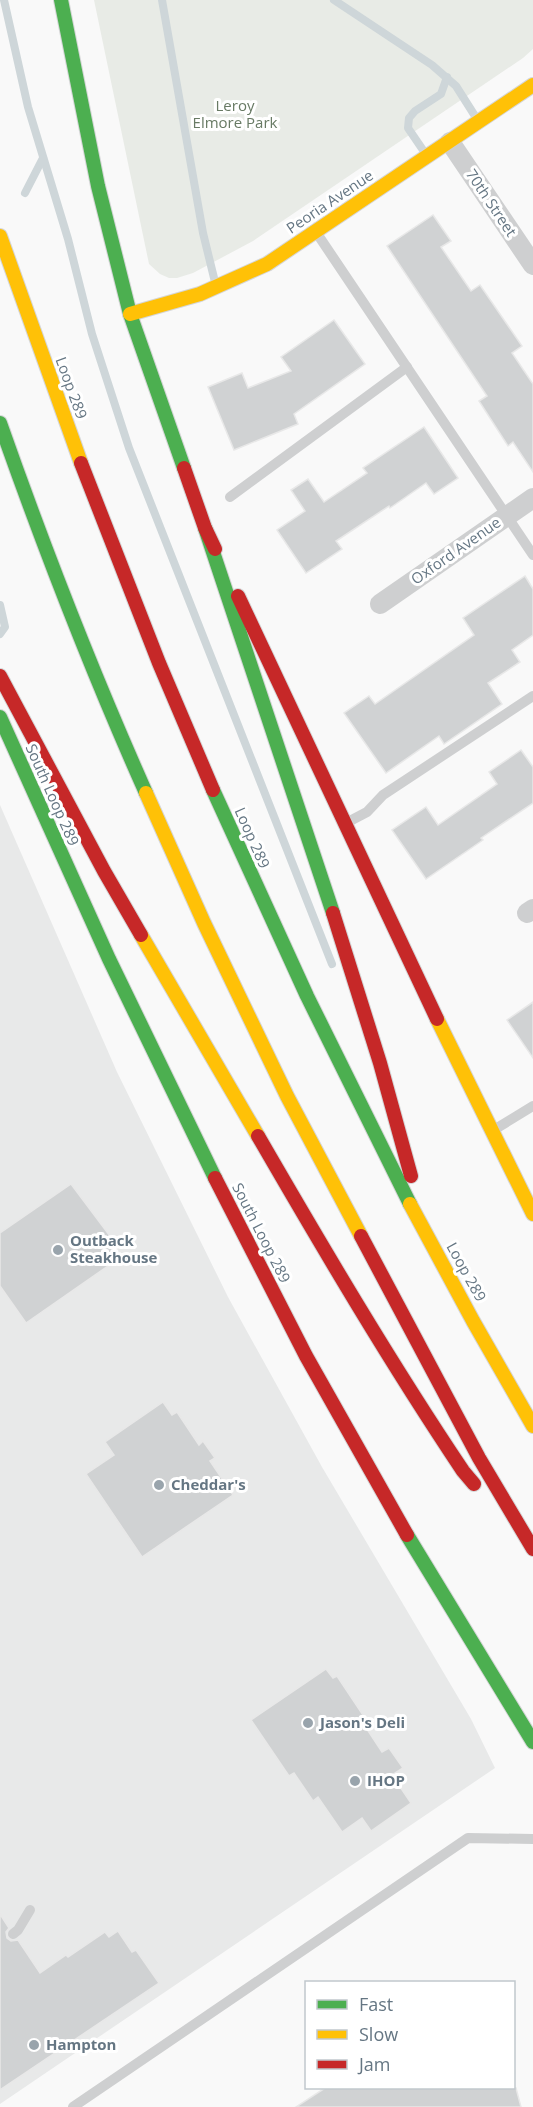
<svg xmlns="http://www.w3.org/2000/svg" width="533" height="2107" viewBox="0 0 533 2107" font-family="'Open Sans',sans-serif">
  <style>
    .built { fill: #e8e9e9 }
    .green { fill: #e8ebe6 }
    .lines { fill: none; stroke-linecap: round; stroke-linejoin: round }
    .stream { stroke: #ced6d9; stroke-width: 8 }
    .building { fill: #d0d2d3; stroke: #e8e8e8; stroke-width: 1.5 }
    .fast-casing { stroke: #d5d6d7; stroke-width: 16 }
    .slow-casing { stroke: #d5d6d7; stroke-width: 16 }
    .jam-casing { stroke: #d5d6d7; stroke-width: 16 }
    .lane { stroke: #cecfd0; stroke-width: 10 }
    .street { stroke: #cecfd0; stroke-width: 20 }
    .fast { stroke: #4caf50; stroke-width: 14 }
    .slow { stroke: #ffc107; stroke-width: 14 }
    .jam { stroke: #c62828; stroke-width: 14 }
    .poi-dot { fill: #99a4ac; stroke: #fff; stroke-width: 2 }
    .labels { text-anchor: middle; stroke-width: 6; stroke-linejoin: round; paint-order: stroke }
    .park-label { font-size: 15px; fill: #687a64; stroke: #fff }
    .street-label { font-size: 15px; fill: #657683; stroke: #fff }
    .poi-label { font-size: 15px; font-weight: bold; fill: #657683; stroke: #fff; text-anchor: start }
  </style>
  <rect width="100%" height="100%" fill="#f9f9f9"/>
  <polygon class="built" points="0,805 117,1072 228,1297 322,1467 471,1719 495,1768 0,2104"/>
  <polygon class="green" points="94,0 533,0 533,49 523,58 253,241 193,273 177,278 169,278 160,274 149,264"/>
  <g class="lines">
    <g class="stream">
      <polyline points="4,0 28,107 68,239 92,334 129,448 332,964"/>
      <polyline points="162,0 203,233 215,282"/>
      <polyline points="334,0 432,65 456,86 475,116"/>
      <polyline points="425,153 408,128 409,118 415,111 441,94 447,77"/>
      <polyline points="25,193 43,158"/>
      <polyline points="0,605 5,627 0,634"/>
    </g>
  </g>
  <g class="building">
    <polygon points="433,215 451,241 441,247 471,291 480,285 522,346 512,353 533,384 533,472 513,442 508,446 479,401 487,396 387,246"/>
    <polygon points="334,320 365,364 294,414 298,424 234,450 208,387 242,373 248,388 291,371 281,357"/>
    <polygon points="424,427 458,478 434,494 426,483 390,508 389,506 336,541 342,549 306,573 277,530 305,511 291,490 308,479 324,502 367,473 363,468"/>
    <polygon points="525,576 533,589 533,635 512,650 520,662 488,683 502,704 444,744 439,736 386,773 344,713 369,696 375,704 474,635 463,618"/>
    <polygon points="521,750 533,767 533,803 481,838 483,840 426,879 392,830 426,807 438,825 497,784 489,772"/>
    <polygon points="533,1002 533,1058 507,1020"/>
    <polygon points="71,1184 113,1240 111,1242 121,1257 26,1323 0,1286 0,1233"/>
    <polygon points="163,1402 172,1415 177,1412 199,1445 203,1441 215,1458 210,1461 233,1495 142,1557 86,1474 114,1455 105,1442"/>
    <polygon points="326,1669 333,1678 337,1676 365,1718 361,1720 382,1752 389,1748 403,1768 392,1775 411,1803 371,1831 362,1818 342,1832 318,1797 313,1801 294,1773 289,1776 251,1720"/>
    <polygon points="0,1914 9,1928 6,1932 7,1938 11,1941 18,1940 40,1973 66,1955 68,1957 105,1932 109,1937 118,1931 132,1952 136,1950 159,1983 0,2090"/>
    <polygon points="325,2088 516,2088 521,2107 296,2107"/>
  </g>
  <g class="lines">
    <g class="fast-casing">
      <g id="fast">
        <polyline points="61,0 98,186 130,314 184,468"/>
        <path d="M0,423C44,548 92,672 146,793"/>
        <polyline points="205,528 333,913"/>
        <polyline points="0,717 109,959 215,1178"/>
        <polyline points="213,790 307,996 410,1204"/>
        <polyline points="407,1535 533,1742"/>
      </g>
    </g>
    <g class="slow-casing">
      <g id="slow">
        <polyline points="0,236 81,463"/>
        <polyline points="130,314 200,294 267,264 533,85"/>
        <polyline points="146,793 204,923 287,1096 361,1236"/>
        <polyline points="141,935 258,1136"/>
        <polyline points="437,1019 533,1214"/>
        <polyline points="410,1204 473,1321 533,1426"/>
      </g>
    </g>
    <g class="jam-casing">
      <g id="jam">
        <polyline points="81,463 159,663 213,790"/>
        <polyline points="184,468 205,528 215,549"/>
        <polyline points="238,596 437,1019"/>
        <polyline points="0,676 104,871 141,935"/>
        <polyline points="333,913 380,1063 411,1176"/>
        <path d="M258,1136C324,1250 390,1362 463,1471L474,1484"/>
        <polyline points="215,1178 306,1356 407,1535"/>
        <polyline points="361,1236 479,1458 533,1549"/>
      </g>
    </g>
    <g class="lane">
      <polyline points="316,232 533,555"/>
      <polyline points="230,497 407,367"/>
      <polyline points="346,823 367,812 383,795 533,696"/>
      <polyline points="492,1131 533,1106"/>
      <polyline points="13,1934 18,1930 30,1910"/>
      <polyline points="73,2107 468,1838 533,1839"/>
    </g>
    <g class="street">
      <polyline points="450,142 533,265"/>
      <polyline points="380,604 533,498"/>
      <polyline points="527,913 533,909"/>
    </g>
    <use href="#fast" class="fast"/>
    <use href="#slow" class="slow"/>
    <use href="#jam" class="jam"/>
  </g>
  <g class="poi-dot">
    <circle cx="58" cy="1250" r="6"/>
    <circle cx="159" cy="1485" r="6"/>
    <circle cx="308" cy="1723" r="6"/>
    <circle cx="355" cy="1781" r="6"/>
    <circle cx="34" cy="2045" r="6"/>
  </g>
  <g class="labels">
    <g class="park-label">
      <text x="235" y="111">Leroy<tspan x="235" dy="17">Elmore Park</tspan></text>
    </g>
    <g class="street-label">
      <text transform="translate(330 202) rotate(-34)" y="5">Peoria Avenue</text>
      <text transform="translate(491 203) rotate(56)" y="5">70th Street</text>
      <text transform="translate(71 388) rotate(70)" y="5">Loop 289</text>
      <text transform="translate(456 551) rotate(-35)" y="5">Oxford Avenue</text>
      <text transform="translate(52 795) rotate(66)" y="5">South Loop 289</text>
      <text transform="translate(252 838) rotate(66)" y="5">Loop 289</text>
      <text transform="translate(261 1233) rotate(63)" y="5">South Loop 289</text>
      <text transform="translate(466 1272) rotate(61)" y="5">Loop 289</text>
    </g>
    <g class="poi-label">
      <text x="70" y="1246">Outback<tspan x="70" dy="17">Steakhouse</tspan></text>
      <text x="171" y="1490">Cheddar's</text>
      <text x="320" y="1728">Jason's Deli</text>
      <text x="367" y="1786">IHOP</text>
      <text x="46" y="2050">Hampton</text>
    </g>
  </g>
  <rect x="305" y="1981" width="210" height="108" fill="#ffffff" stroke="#c1c8cd" stroke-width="1.5"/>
  <rect x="317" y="2000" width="30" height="9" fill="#4caf50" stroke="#c1c8cd" stroke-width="1.5"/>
  <text x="359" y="2011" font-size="18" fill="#657683">Fast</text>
  <rect x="317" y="2030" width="30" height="9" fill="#ffc107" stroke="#c1c8cd" stroke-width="1.5"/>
  <text x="359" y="2041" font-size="18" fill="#657683">Slow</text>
  <rect x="317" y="2060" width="30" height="9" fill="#c62828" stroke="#c1c8cd" stroke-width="1.5"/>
  <text x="359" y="2071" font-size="18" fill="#657683">Jam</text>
</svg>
